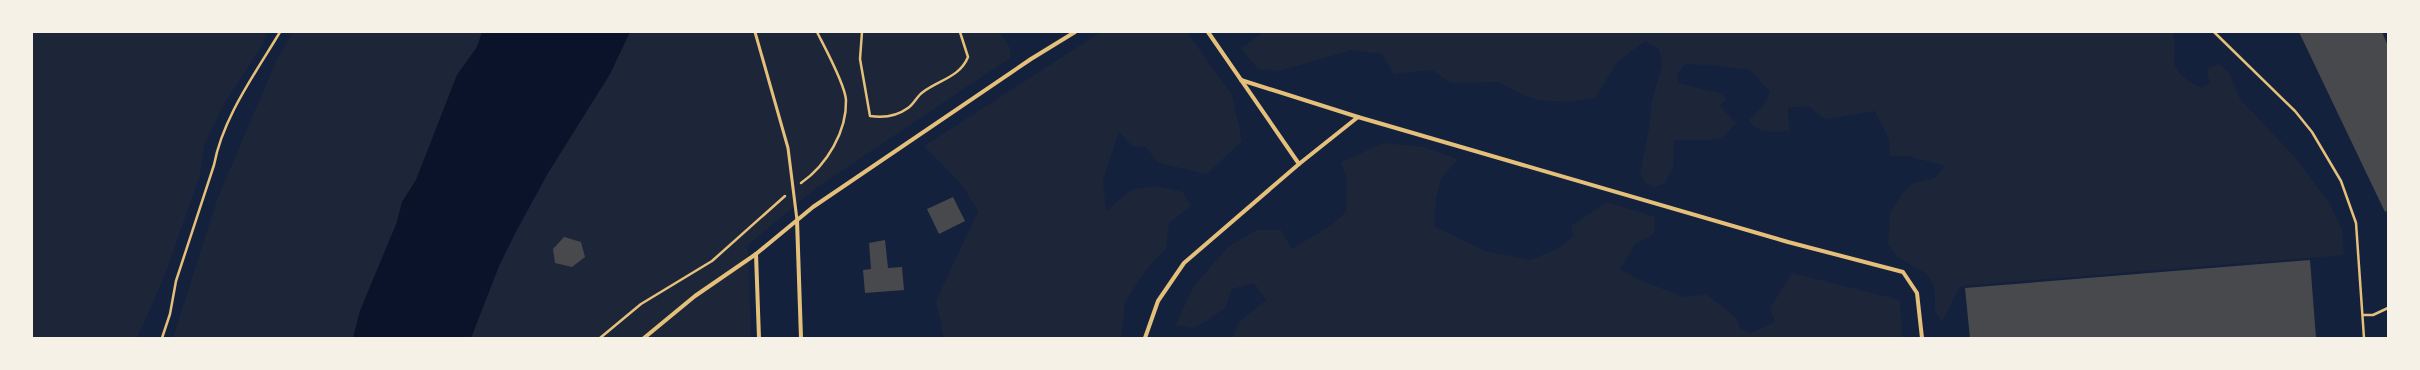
<svg xmlns="http://www.w3.org/2000/svg" width="2420" height="370" viewBox="0 0 2420 370" font-family="'Work Sans',sans-serif">
  <style>
    .green { fill: #1d2539 }
    .water { fill: #0b132b }
    .building { fill: #48494c }
    .lines { fill: none; stroke-linecap: round; stroke-linejoin: round }
    .path { stroke: #e5c07b; stroke-width: 2.5 }
    .service { stroke: #e5c07b; stroke-width: 3 }
    .minor { stroke: #e5c07b; stroke-width: 4 }
  </style>
  <rect width="100%" height="100%" fill="#14213d"/>
  <g class="green">
    <polygon points="32,32 268,32 258,52 224,104 204,145 200,175 165,275 137,338 32,338"/>
    <polygon points="293,32 482,32 477,47 457,75 416,180 402,202 397,222 360,311 353,338 173,338 218,197 277,59"/>
    <polygon points="630,32 1000,32 1010,48 1010,58 816,188 748,245 751,338 471,338 499,266 516,233 548,173 610,74"/>
    <polygon points="1101,32 1187,32 1232,95 1242,141 1207,174 1158,163 1146,147 1132,146 1119,132 1103,180 1106,211 1131,190 1155,186 1183,192 1191,206 1169,223 1166,249 1147,268 1125,302 1121,338 944,338 936,301 978,211 962,185 924,146"/>
    <path d="M1263,32H2172C2177,41 2174,50 2174,60C2174,73 2191,83 2201,88L2210,83L2207,73L2209,68L2219,64L2228,71L2240,99L2294,156L2329,203L2342,229L2344,255L1960,286L1942,322L1935,311V291L1932,281L1925,273L1896,256L1888,244L1890,214L1902,194L1911,184L1935,178L1945,166L1908,156H1890L1889,139L1875,111L1830,119L1821,117L1809,106L1788,108L1789,131C1773,131 1758,135 1749,120L1764,105L1770,92L1750,70L1711,65L1685,64L1677,74L1678,83L1719,93L1727,98L1720,106L1736,123L1723,137L1707,140H1674L1673,167L1665,183L1654,187L1645,183L1640,174L1649,129L1652,101L1662,65L1659,49L1645,41L1618,61L1595,98L1567,102L1539,100L1525,96L1498,82L1451,83L1432,70L1394,74L1382,54L1352,50L1279,71L1258,69L1241,49Z"/>
    <polygon points="1384,143 1423,147 1458,159 1441,179 1436,198 1434,226 1485,251 1531,260 1561,247 1573,236 1571,226 1607,202 1655,217 1654,234 1635,244 1620,269 1637,279 1684,297 1706,294 1736,318 1740,328 1751,333 1775,322 1770,308 1792,273 1900,300 1902,338 1233,338 1239,322 1266,300 1254,283 1232,289 1226,307 1207,321 1192,328 1176,325 1193,287 1229,246 1257,230 1281,230 1292,249 1331,225 1346,212 1347,178 1341,162"/>
  </g>
  <polygon class="water" points="482,32 630,32 610,74 548,173 515,233 499,266 471,338 353,338 360,311 397,222 402,202 416,180 457,75 477,47"/>
  <g class="building">
    <polygon points="2299,32 2382,32 2388,46 2388,210 2385,212"/>
    <polygon points="953,197 965,221 939,234 927,209"/>
    <polygon points="564,237 581,242 585,257 572,267 555,263 553,249"/>
    <polygon points="885,240 888,268 902,267 904,290 865,293 863,270 871,269 869,243"/>
    <polygon points="2310,260 2316,338 1970,338 1965,288"/>
  </g>
  <g class="lines">
    <g class="path">
      <path d="M862,32L860,59L870,116C883,118 897,116 908,108C914,104 917,96 923,92C939,80 960,77 968,57L960,32"/>
      <polyline points="2214,32 2295,111 2312,132 2341,181 2356,223 2364,338"/>
      <path d="M801,183C827,165 847,131 846,100C845,84 825,48 817,32"/>
      <polyline points="2363,315 2373,315 2388,308"/>
      <path d="M162,338L170,314L176,281L214,165C223,117 255,74 280,32"/>
      <polyline points="600,338 641,304 712,261 785,196"/>
    </g>
    <polyline class="service" points="755,32 788,148 797,220"/>
    <g class="minor">
      <polyline points="1208,32 1299,164"/>
      <polyline points="1241,80 1358,117"/>
      <polyline points="797,220 801,338"/>
      <polyline points="756,254 759,338"/>
      <polyline points="644,338 695,296 756,254 813,207 1031,59 1075,32"/>
      <polyline points="1145,338 1158,301 1184,263 1299,164 1358,117 1788,242 1903,272 1917,293 1922,338"/>
    </g>
  </g>
  <rect width="2420" height="370" fill="none" stroke="#f6f1e7" stroke-width="66"/>
</svg>
